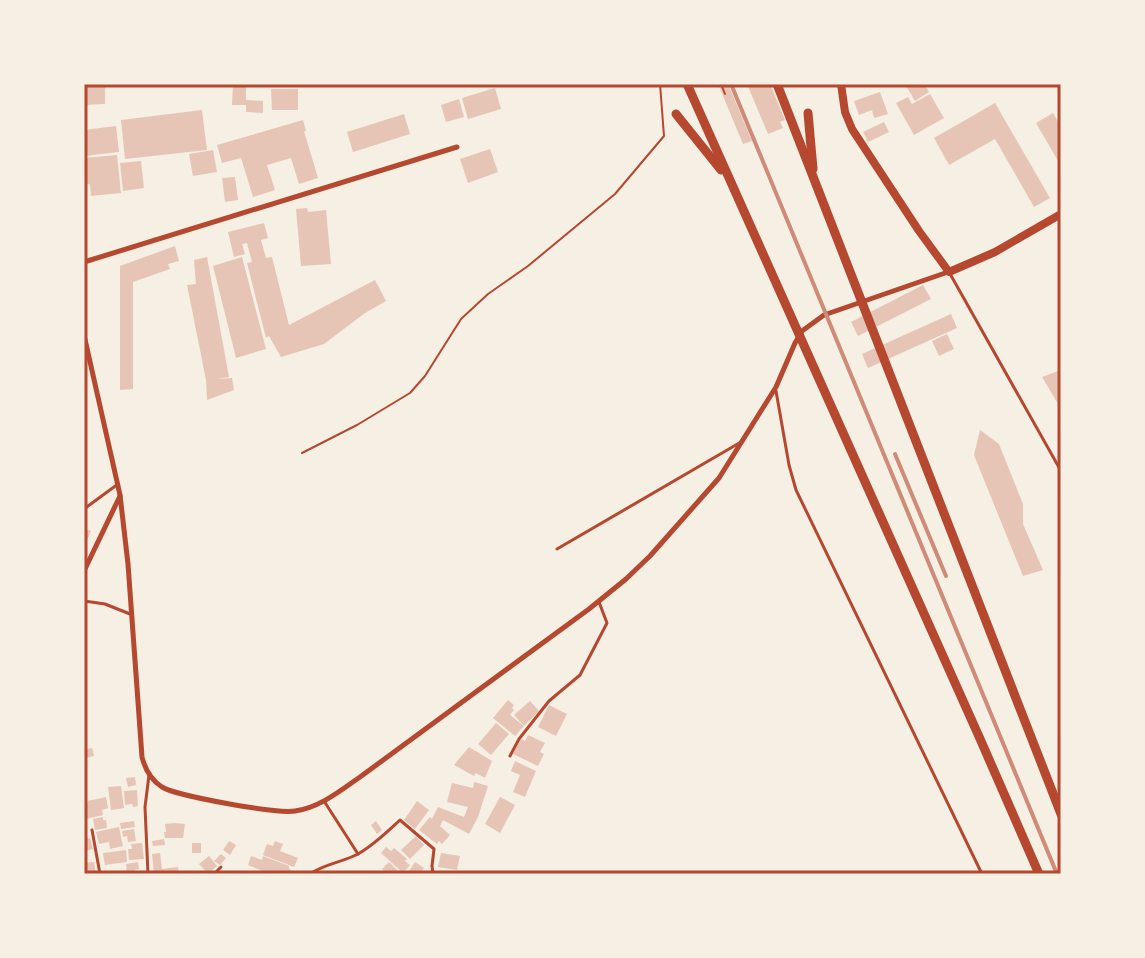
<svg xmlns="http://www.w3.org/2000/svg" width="1145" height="958" viewBox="0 0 1145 958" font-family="Spectral,serif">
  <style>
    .building { fill: #e6c5b7 }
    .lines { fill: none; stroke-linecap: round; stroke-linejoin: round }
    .path { stroke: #b5482f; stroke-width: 2 }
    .service { stroke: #b5482f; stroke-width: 3 }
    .minor { stroke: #b5482f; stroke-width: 5 }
    .secondary { stroke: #b5482f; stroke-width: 8 }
    .primary { stroke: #b5482f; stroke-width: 9 }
    .rail { stroke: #cf8b77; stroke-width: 4 }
    .neatline { fill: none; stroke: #b5482f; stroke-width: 3 }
  </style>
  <rect width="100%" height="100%" fill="#f6efe4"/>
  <g class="building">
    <polygon points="84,84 105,84 105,104 84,105"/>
    <polygon points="718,84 728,84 752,141 743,144"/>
    <polygon points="747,84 770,84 785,120 780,122 783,128 768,134"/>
    <polygon points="905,84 924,84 929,92 915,101"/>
    <polygon points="233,85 246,86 246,100 263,101 263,113 246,112 246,105 232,105"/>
    <polygon points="495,88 501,109 468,119 462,98"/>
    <polygon points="271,89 298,89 298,110 272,110"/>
    <polygon points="880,92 888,114 874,118 872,110 859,115 854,101"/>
    <polygon points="930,94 944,118 914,135 896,103 908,97 912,104"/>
    <polygon points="459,99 464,117 446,122 441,105"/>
    <polygon points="995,103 1050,198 1034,207 995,139 949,165 934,138"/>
    <polygon points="202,110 207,150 125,159 121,120"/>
    <polygon points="1053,113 1061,127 1061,166 1036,123"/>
    <polygon points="404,114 410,134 353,152 347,132"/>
    <polygon points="303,120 306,131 304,131 318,178 299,184 291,158 267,165 275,190 253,197 241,158 222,163 217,145"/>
    <polygon points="884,122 889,132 868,142 863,132"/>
    <polygon points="116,126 119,152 84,156 84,130"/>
    <polygon points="490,149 498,172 468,183 460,159"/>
    <polygon points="213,150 217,172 193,176 189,154"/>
    <polygon points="117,155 121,193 91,196 90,184 84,185 84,158"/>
    <polygon points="141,161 144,188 123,191 120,163"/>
    <polygon points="235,177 238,200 225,202 222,178"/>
    <polygon points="307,208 308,212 326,210 331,264 301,266 296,209"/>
    <polygon points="264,223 268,238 261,240 266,258 272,257 289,325 375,280 386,301 365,313 324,344 281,357 269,336 266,338 247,263 252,262 247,243 242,244 245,254 234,257 228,232"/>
    <polygon points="175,246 179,261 168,264 170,269 133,282 133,389 120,390 120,266"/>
    <polygon points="207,257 229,377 217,379 232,378 234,390 207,400 206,380 187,285 196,284 194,260"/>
    <polygon points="242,257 266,349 236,358 213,266"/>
    <polygon points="923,285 931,299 858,336 851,322"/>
    <polygon points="951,314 957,328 868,368 862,354"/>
    <polygon points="947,334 954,349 939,356 932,341"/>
    <polygon points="1061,370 1061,409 1042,377"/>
    <polygon points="980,430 999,444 1023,504 1023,524 1043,570 1023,576 974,455"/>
    <polygon points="84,528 91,531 84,547"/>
    <polygon points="508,700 514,705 512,708 514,710 510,715 524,726 515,736 493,718"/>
    <polygon points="530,701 539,711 524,726 514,715"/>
    <polygon points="549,705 567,714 556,736 538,727"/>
    <polygon points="496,723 509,734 491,755 478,744"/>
    <polygon points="528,735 545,743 540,752 544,754 538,766 513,754 521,739 525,741"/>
    <polygon points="469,747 492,761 485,778 476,773 474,776 454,765"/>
    <polygon points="92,748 94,756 85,758 84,750"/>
    <polygon points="515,761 536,771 525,797 513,792 520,775 511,771"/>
    <polygon points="135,777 136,785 128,787 126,778"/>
    <polygon points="474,782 488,786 478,817 469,834 443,820 440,826 450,835 442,844 439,841 437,844 419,830 430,817 432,819 438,807 464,817 468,807 447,802 452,783 473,788"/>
    <polygon points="121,786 124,808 111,810 108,787"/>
    <polygon points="137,790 138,806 133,807 132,804 125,805 124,791"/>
    <polygon points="106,797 108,808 102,810 103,815 86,819 84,804 88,803 87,801"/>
    <polygon points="500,797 515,805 500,833 485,824"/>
    <polygon points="417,801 429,810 415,829 404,820"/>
    <polygon points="103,817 103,820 106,820 107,828 95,830 93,819"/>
    <polygon points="134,821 135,827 121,829 120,823"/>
    <polygon points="376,821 382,830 377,834 371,825"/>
    <polygon points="174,823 185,824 183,838 165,838 164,832 166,832 165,824"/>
    <polygon points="84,827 88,839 90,838 93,849 84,851"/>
    <polygon points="119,827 123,846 110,849 109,842 99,844 96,832"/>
    <polygon points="134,829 136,841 128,842 127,836 123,837 122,831"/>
    <polygon points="416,836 424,845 410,859 401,850"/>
    <polygon points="164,839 165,845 153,846 152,841"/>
    <polygon points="229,841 236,845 230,855 223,850"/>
    <polygon points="275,841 283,844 280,851 298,858 294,867 263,855 267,844 273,846"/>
    <polygon points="142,843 144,859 129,860 128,849 132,849 131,844"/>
    <rect x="192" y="843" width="9" height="10"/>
    <polygon points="386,847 391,851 394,848 407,859 405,861 410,865 403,873 381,853"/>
    <polygon points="126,850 127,862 105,865 103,853"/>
    <polygon points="160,853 162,869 178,867 179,874 154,874 152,854"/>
    <polygon points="441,853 460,856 457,870 438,867"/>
    <polygon points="221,854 226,858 220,865 214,861"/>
    <polygon points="209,856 217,866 208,874 199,864"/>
    <polygon points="251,856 262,860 263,856 289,866 289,868 294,874 296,870 300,874 270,874 248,865"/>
    <polygon points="94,862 96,874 84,874 84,863"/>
    <polygon points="138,862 139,869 135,870 135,874 127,874 126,864"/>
    <polygon points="389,862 401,874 387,874 382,869"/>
    <polygon points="415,862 424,868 420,874 414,874 409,871"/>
  </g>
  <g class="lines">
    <g class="path">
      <polyline points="721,84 725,94"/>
      <polyline points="302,453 357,425 410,393 425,376 461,319 488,294 528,266 615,194 664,136 660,84"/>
    </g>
    <g class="service">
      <polyline points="949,272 1061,471"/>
      <polyline points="776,391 789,465 796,490 982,874"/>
      <polyline points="84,509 118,484"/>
      <polyline points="557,549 741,442"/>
      <polyline points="84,601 105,604 130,614"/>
      <polyline points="510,756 519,739 549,701 580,675 607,623 599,602"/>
      <polyline points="324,801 358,854"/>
      <polyline points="92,830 100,874"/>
      <polyline points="148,874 145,807 149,775"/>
      <polyline points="214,874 221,867"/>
      <path d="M310,874C324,864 343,862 358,854C374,845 387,832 400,820L434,849L432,866L433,874"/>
    </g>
    <g class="minor">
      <polyline points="84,262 457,147"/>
      <path d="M84,335L120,495L128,564L142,757C145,769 151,780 162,787C177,796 276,814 295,811C319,808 340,791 360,777L589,609L626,579L650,556L719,478L776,387L795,343L802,331L824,315L948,272"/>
      <polyline points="84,571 120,496"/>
    </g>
    <polyline class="secondary" points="841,84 845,112 852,129 919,231 949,272 995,252 1061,214"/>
    <g class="primary">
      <polyline points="687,84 981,741 1039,874"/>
      <polyline points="777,84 1061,814"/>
      <polyline points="808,113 813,169"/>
      <polyline points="676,114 721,170"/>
    </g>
    <g class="rail">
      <polyline points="731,84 1057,874"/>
      <polyline points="895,454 946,576"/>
    </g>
  </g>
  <rect width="1145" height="958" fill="none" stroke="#f6efe4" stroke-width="172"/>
  <rect x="86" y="86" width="973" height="786" class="neatline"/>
</svg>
